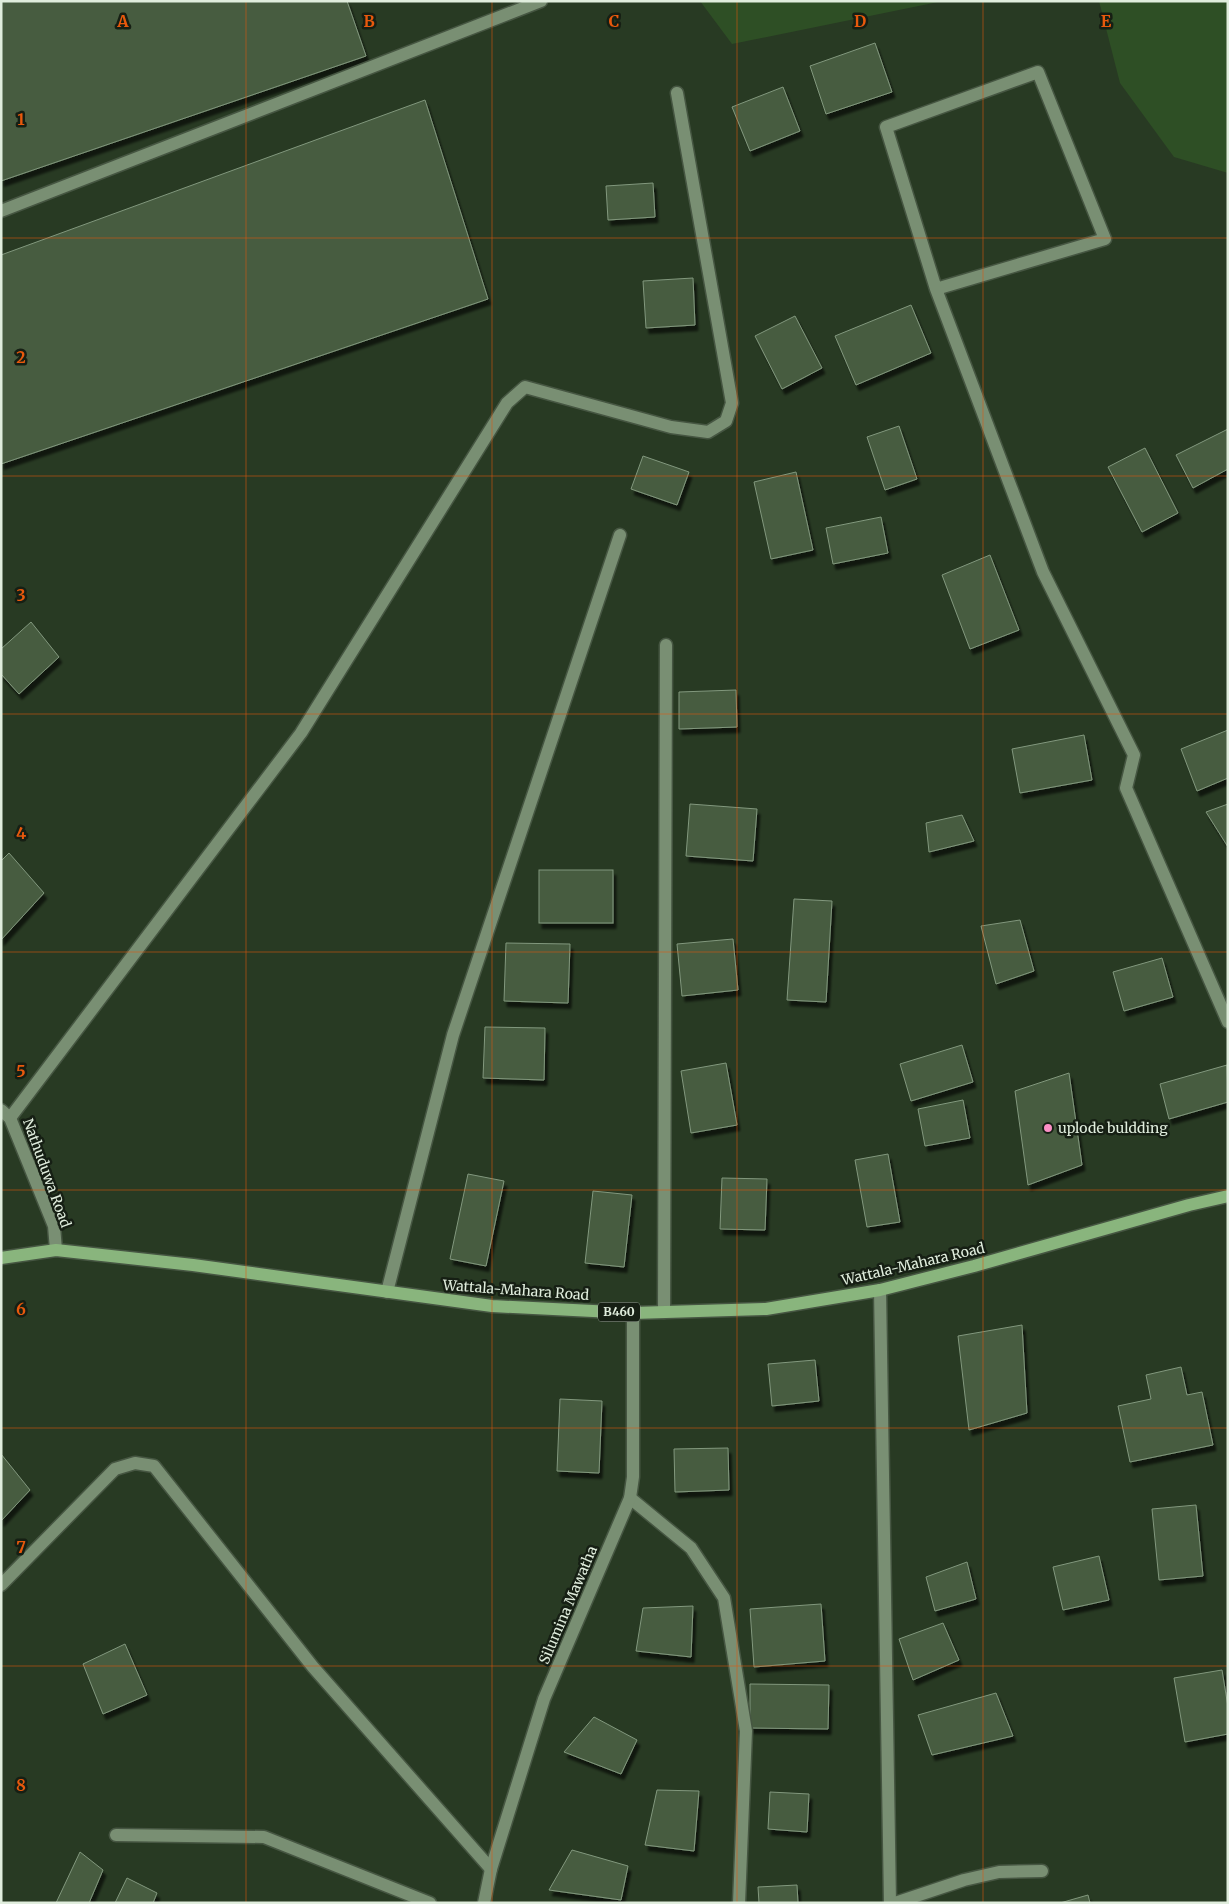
<svg xmlns="http://www.w3.org/2000/svg" width="1229" height="1904" viewBox="0 0 1229 1904" font-family="Merriweather,serif">
  <style>
    .green { fill: #2e4f25 }
    .building { fill: #465b41; stroke: #82987d; filter: url(#shadow) }
    .lines { fill: none; stroke-linecap: round; stroke-linejoin: round }
    .minor-casing { stroke: #465642; stroke-width: 15 }
    .major-casing { stroke: #465642; stroke-width: 15 }
    .minor { stroke: #798f73; stroke-width: 12 }
    .major { stroke: #89b57d; stroke-width: 12 }
    .grid { fill: none; stroke: #e8590c; stroke-width: 1; stroke-opacity: 0.55 }
    .poi-dot { fill: #fb8fc5; stroke: #161f14; stroke-width: 2 }
    .labels { text-anchor: middle; stroke-width: 5; stroke-linejoin: round; paint-order: stroke }
    .shield { fill: #161f14; stroke: #a3afa1; stroke-width: 1 }
    .shield-label { font-size: 12px; font-weight: bold; fill: #e0eddd }
    .poi-label { font-size: 14px; fill: #e0eddd; stroke: #161f14; text-anchor: start }
    .street-label { font-size: 14px; fill: #e0eddd; stroke: #161f14 }
    .grid-label { font-size: 16px; text-anchor: middle; font-weight: bold; fill: #e8590c; stroke: #161f14; stroke-width: 5; stroke-linejoin: round; paint-order: stroke }
  </style>
  <defs>
    <filter id="shadow"><feDropShadow dx="3" dy="5.5" stdDeviation="1" flood-color="#0009"/></filter>
  </defs>
  <rect width="100%" height="100%" fill="#283a23"/>
  <g class="green">
    <polygon points="700,1 943,1 732,44"/>
    <polygon points="1099,1 1228,1 1228,173 1174,157 1120,83"/>
  </g>
  <g class="building">
    <polygon points="1,1 347,1 366,56 1,181"/>
    <polygon points="875,43 892,92 826,114 810,66"/>
    <polygon points="783,87 800,131 750,151 732,107"/>
    <polygon points="425,100 488,299 1,464 1,255"/>
    <polygon points="653,183 655,217 608,220 606,186"/>
    <polygon points="693,278 695,325 646,328 643,281"/>
    <polygon points="911,305 931,353 856,385 835,336"/>
    <polygon points="795,316 822,368 782,389 755,336"/>
    <polygon points="899,426 917,479 885,490 867,437"/>
    <polygon points="1228,429 1228,469 1193,488 1176,455"/>
    <polygon points="1145,448 1178,513 1142,532 1108,467"/>
    <polygon points="643,456 689,472 677,505 631,489"/>
    <polygon points="796,472 813,550 771,559 754,482"/>
    <polygon points="881,517 888,553 833,564 826,528"/>
    <polygon points="990,555 1019,630 970,649 942,575"/>
    <polygon points="31,622 59,657 19,694 1,674 1,649"/>
    <polygon points="736,690 737,727 679,729 679,692"/>
    <polygon points="1228,730 1228,778 1197,791 1181,749"/>
    <polygon points="1084,735 1092,780 1020,793 1012,749"/>
    <polygon points="690,804 757,809 753,861 686,856"/>
    <polygon points="1228,804 1228,847 1206,812"/>
    <polygon points="962,815 974,841 929,852 926,823"/>
    <polygon points="9,853 44,893 1,940 1,861"/>
    <rect x="539" y="870" width="74" height="53"/>
    <polygon points="794,899 832,901 826,1002 787,1000"/>
    <polygon points="1020,920 1034,971 996,984 981,926"/>
    <polygon points="733,939 738,990 682,996 677,944"/>
    <polygon points="506,943 570,944 568,1003 504,1001"/>
    <polygon points="1162,958 1173,997 1124,1011 1113,972"/>
    <polygon points="485,1027 545,1028 544,1080 483,1078"/>
    <polygon points="962,1045 973,1082 911,1101 900,1064"/>
    <polygon points="726,1063 737,1125 691,1133 681,1071"/>
    <polygon points="1227,1065 1228,1102 1169,1119 1160,1084"/>
    <polygon points="1069,1073 1082,1165 1028,1185 1015,1091"/>
    <polygon points="963,1100 970,1138 925,1146 918,1109"/>
    <polygon points="888,1154 900,1222 867,1227 855,1160"/>
    <polygon points="468,1174 504,1181 486,1266 450,1259"/>
    <polygon points="722,1178 767,1179 765,1230 720,1229"/>
    <polygon points="593,1191 632,1195 624,1267 585,1263"/>
    <polygon points="1022,1325 1027,1413 969,1430 958,1336"/>
    <polygon points="815,1360 819,1401 772,1406 768,1364"/>
    <polygon points="1181,1367 1187,1395 1202,1392 1213,1445 1130,1462 1118,1406 1151,1399 1146,1375"/>
    <polygon points="560,1399 602,1401 599,1473 557,1471"/>
    <polygon points="728,1448 729,1490 675,1492 674,1449"/>
    <polygon points="1,1454 30,1490 1,1521"/>
    <polygon points="1196,1505 1203,1576 1159,1580 1152,1509"/>
    <polygon points="1099,1556 1109,1600 1063,1610 1053,1567"/>
    <polygon points="967,1562 976,1599 935,1611 926,1577"/>
    <polygon points="821,1604 825,1661 754,1667 750,1609"/>
    <polygon points="693,1606 691,1657 636,1651 643,1608"/>
    <polygon points="943,1623 959,1660 913,1680 899,1639"/>
    <polygon points="125,1644 147,1695 103,1714 83,1664"/>
    <polygon points="1222,1670 1228,1707 1228,1734 1185,1742 1174,1678"/>
    <polygon points="750,1684 829,1685 828,1729 750,1728"/>
    <polygon points="996,1693 1013,1736 932,1755 918,1715"/>
    <polygon points="594,1717 637,1740 621,1774 564,1752"/>
    <polygon points="657,1790 699,1791 694,1851 645,1845"/>
    <polygon points="770,1792 809,1794 807,1832 768,1829"/>
    <polygon points="572,1850 628,1866 621,1900 549,1890"/>
    <polygon points="80,1852 103,1870 89,1903 56,1903"/>
    <polygon points="127,1878 157,1893 153,1903 115,1903"/>
    <polygon points="797,1885 798,1903 759,1903 758,1887"/>
    <polygon points="1088,1895 1090,1903 1060,1903"/>
  </g>
  <g class="lines">
    <g class="minor-casing">
      <g id="minor">
        <polyline points="1,211 541,1"/>
        <polyline points="936,289 1105,239 1038,72 886,127 936,289 1043,572 1134,755 1126,788 1228,1022"/>
        <polyline points="1,1110 10,1118 54,1226 56,1250"/>
        <polyline points="10,1118 301,733 507,403 525,387 671,427 708,432 726,421 732,403 677,93"/>
        <polyline points="880,1290 890,1903"/>
        <polyline points="387,1292 453,1035 620,535"/>
        <polyline points="664,1312 666,645"/>
        <polyline points="630,1498 691,1548 724,1598 746,1731 739,1903"/>
        <polyline points="1,1585 115,1469 135,1463 154,1466 313,1667 491,1869"/>
        <polyline points="116,1835 264,1837 430,1903"/>
        <polyline points="484,1903 491,1869 544,1699 630,1498 633,1477 633,1313"/>
        <polyline points="895,1903 964,1880 999,1872 1042,1871"/>
      </g>
    </g>
    <g class="major-casing">
      <polyline id="major" points="1,1258 56,1250 193,1265 492,1306 633,1313 766,1309 880,1290 974,1266 1189,1205 1228,1196"/>
    </g>
    <use href="#minor" class="minor"/>
    <use href="#major" class="major"/>
  </g>
  <path class="grid" d="M246,1V1903M492,1V1903M737,1V1903M983,1V1903M1,238H1228M1,476H1228M1,714H1228M1,952H1228M1,1190H1228M1,1428H1228M1,1666H1228"/>
  <circle class="poi-dot" cx="1048" cy="1128" r="5"/>
  <g class="labels">
    <rect class="shield" x="598" y="1302.5" width="42" height="19" rx="4"/>
    <g class="shield-label">
      <text x="619" y="1316">B460</text>
    </g>
    <g class="poi-label">
      <text x="1058" y="1133">uplode buldding</text>
    </g>
    <g class="street-label">
      <text transform="translate(47 1173) rotate(70)" y="5">Nathuduwa Road</text>
      <text transform="translate(913 1264) rotate(-13)" y="5">Wattala-Mahara Road</text>
      <text transform="translate(516 1290) rotate(4)" y="5">Wattala-Mahara Road</text>
      <text transform="translate(568 1605) rotate(-67)" y="5">Silumina Mawatha</text>
    </g>
  </g>
  <g class="grid-label">
    <text x="123" y="27">A</text>
    <text x="369" y="27">B</text>
    <text x="614" y="27">C</text>
    <text x="860" y="27">D</text>
    <text x="1106" y="27">E</text>
    <text x="21" y="125">1</text>
    <text x="21" y="363">2</text>
    <text x="21" y="601">3</text>
    <text x="21" y="839">4</text>
    <text x="21" y="1077">5</text>
    <text x="21" y="1315">6</text>
    <text x="21" y="1553">7</text>
    <text x="21" y="1791">8</text>
  </g>
  <rect width="1229" height="1904" fill="none" stroke="#e0eddd" stroke-width="5"/>
</svg>
